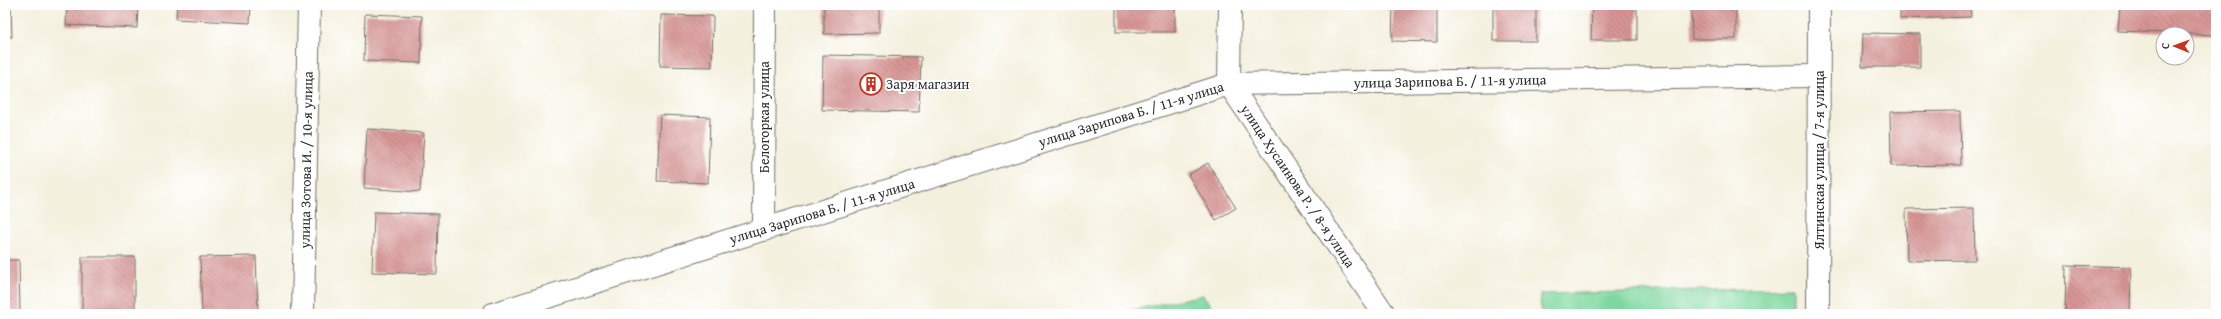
<svg xmlns="http://www.w3.org/2000/svg" width="2221" height="319" viewBox="0 0 2221 319" font-family="'Gentium Book Plus',serif">
  <style>
    .green { fill: #7dd79e; stroke: #548164 }
    .building { fill: url(#building-back-hatch) }
    .lines { fill: none; stroke-linecap: round; stroke-linejoin: round }
    .minor-casing { stroke: #71706a; stroke-width: 24 }
    .tertiary-casing { stroke: #71706a; stroke-width: 24 }
    .minor { stroke: #fff; stroke-width: 22 }
    .tertiary { stroke: #fff; stroke-width: 22 }
    .labels { text-anchor: middle; stroke-width: 4; stroke-linejoin: round; paint-order: stroke }
    .street-label { font-size: 14px; fill: #2b2b2b; stroke: #fff }
    .poi-label { font-size: 14px; fill: #2b2b2b; stroke: #fff; text-anchor: start }
  </style>
  <defs>
    <pattern id="building-back-hatch" width="6" height="6" patternUnits="userSpaceOnUse"><rect width="6" height="6" fill="#d79594"/><path d="M-1 5l2 2M0 0l6 6M5-1l2 2" fill="none" stroke="#af7a79"/></pattern>
  </defs>
  <rect width="100%" height="100%" fill="#fff"/>
  <filter id="ink" filterUnits="userSpaceOnUse"><feTurbulence type="fractalNoise" baseFrequency=".025" numOctaves="2"/><feDisplacementMap in="SourceGraphic" scale="8" xChannelSelector="R" yChannelSelector="G"/><feConvolveMatrix kernelMatrix="1 2 1 2 8 2 1 2 1" color-interpolation-filters="sRGB"/></filter>
  <filter id="wash" filterUnits="userSpaceOnUse"><feTurbulence type="fractalNoise" baseFrequency=".012" numOctaves="4" result="noise"/><feDisplacementMap in="SourceGraphic" scale="16" xChannelSelector="R" yChannelSelector="G"/><feGaussianBlur stdDeviation="0.9" result="paint"/><feColorMatrix in="noise" values="0 0 0 0 0 0 0 0 0 0 0 0 0 0 0 0 0 1.4 0 .05"/><feComposite in="paint" operator="in"/></filter>
  <g filter="url(#wash)">
    <rect width="100%" height="100%" fill="#f4f0de"/>
    <g class="green">
      <polygon points="1793,288 1793,314 1541,314 1540,294"/>
      <polygon points="1203,295 1217,314 1113,314"/>
    </g>
    <g id="blocks">
      <g class="building">
        <polygon points="5,5 11,5 12,37 5,37"/>
        <polygon points="67,5 138,5 137,28 66,25"/>
        <polygon points="177,5 251,5 250,23 176,19"/>
        <polygon points="824,5 879,5 879,33 824,34"/>
        <rect x="1116" y="5" width="59" height="27"/>
        <polygon points="1393,5 1437,5 1437,42 1392,41"/>
        <rect x="1493" y="5" width="43" height="36"/>
        <polygon points="1592,5 1637,5 1637,40 1591,40"/>
        <polygon points="1691,5 1736,5 1736,39 1692,39"/>
        <polygon points="1900,5 1970,5 1971,17 1900,19"/>
        <polygon points="2120,5 2216,5 2216,35 2118,31"/>
        <polygon points="365,14 422,16 421,63 364,61"/>
        <polygon points="661,15 713,16 712,67 660,66"/>
        <polygon points="1863,33 1920,34 1920,67 1862,67"/>
        <polygon points="823,55 921,57 919,112 822,110"/>
        <polygon points="1960,111 1961,165 1891,166 1890,112"/>
        <polygon points="660,115 710,117 708,183 657,181"/>
        <polygon points="367,129 424,133 420,192 364,188"/>
        <polygon points="1208,163 1236,208 1216,220 1188,175"/>
        <polygon points="1974,208 1975,260 1907,261 1906,209"/>
        <polygon points="374,212 438,214 437,274 372,272"/>
        <polygon points="256,256 258,314 202,314 200,257"/>
        <rect x="82" y="257" width="53" height="54"/>
        <polygon points="5,260 19,260 20,311 5,312"/>
        <polygon points="2066,265 2131,267 2130,314 2065,314"/>
      </g>
    </g>
  </g>
  <g filter="url(#ink)">
    <use href="#blocks" fill-opacity="0" stroke="#71706a" stroke-width="1"/>
    <g class="lines">
      <g class="minor-casing">
        <g id="minor">
          <polyline points="1230,5 1229,84 1384,314"/>
          <polyline points="1229,84 1819,76"/>
          <polyline points="764,230 765,5"/>
          <polyline points="303,314 309,5"/>
          <polyline points="1818,314 1819,5"/>
        </g>
      </g>
      <g class="tertiary-casing">
        <polyline id="tertiary" points="493,314 1229,84"/>
      </g>
      <use href="#minor" class="minor"/>
      <use href="#tertiary" class="tertiary"/>
    </g>
  </g>
  <defs>
    <g id="building-ring" transform="scale(1.15)"><circle r="9.5" fill="#fff" stroke="#c8321e" stroke-width="1.5"/><path d="M-4-6H4V6H1V3H-1V6H-4ZM-2.5-4.3h1.7v1.8h-1.7ZM.8-4.3h1.7v1.8H.8ZM-2.5-1h1.7V.8h-1.7ZM.8-1h1.7V.8H.8Z" fill="#c8321e"/></g>
  </defs>
  <g fill-rule="evenodd">
    <use href="#building-ring" x="871" y="84"/>
  </g>
  <g class="labels">
    <g class="street-label">
      <text transform="translate(1450 81) rotate(-1)" y="5">улица Зарипова Б. / 11-я улица</text>
      <text transform="translate(1131 114) rotate(-17)" y="5">улица Зарипова Б. / 11-я улица</text>
      <text transform="translate(764 117) rotate(-90)" y="5">Белогоркая улица</text>
      <text transform="translate(306 160) rotate(-89)" y="5">улица Зотова И. / 10-я улица</text>
      <text transform="translate(1819 160) rotate(-90)" y="5">Ялтинская улица / 7-я улица</text>
      <text transform="translate(1298 186) rotate(56)" y="5">улица Хусаинова Р. / 8-я улица</text>
      <text transform="translate(822 211) rotate(-17)" y="5">улица Зарипова Б. / 11-я улица</text>
    </g>
    <g class="poi-label">
      <text x="886" y="89">Заря магазин</text>
    </g>
  </g>
  <rect width="2221" height="319" fill="none" stroke="#fff" stroke-width="20"/>
  <g transform="translate(2175 46) rotate(271)"><circle r="19" fill="#ffffff" stroke="#aaaaaa"/>
  <path d="M0-3L7 15L0 10L-7 15Z" fill="#c8321e"/>
  <text y="-6" font-size="11" font-weight="bold" text-anchor="middle" fill="#2b2b2b">С</text>
  </g>
</svg>
